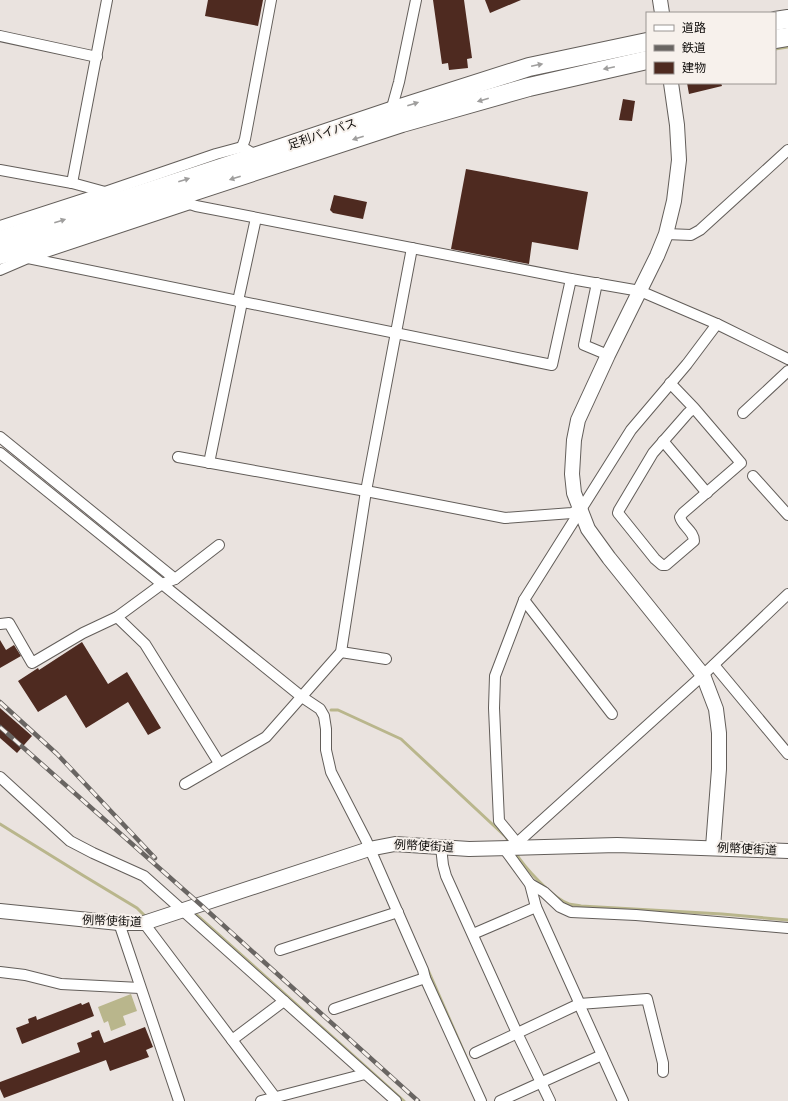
<svg xmlns="http://www.w3.org/2000/svg" width="788" height="1101" viewBox="0 0 788 1101" font-family="'DejaVu Sans','Noto Sans JP',sans-serif">
  <style>
    .water { fill: #b9b68c }
    .lines { fill: none; stroke-linecap: round; stroke-linejoin: round }
    .stream { stroke: #b9b68c; stroke-width: 3 }
    .building { fill: #4e2a20 }
    .street-casing { stroke: #635e5a; stroke-width: 12 }
    .secondary-casing { stroke: #635e5a; stroke-width: 16 }
    .highway-casing { stroke: #635e5a; stroke-width: 20 }
    .street { stroke: #fff; stroke-width: 10 }
    .secondary { stroke: #fff; stroke-width: 14 }
    .highway { stroke: #fff; stroke-width: 18 }
    .rail-casing { stroke: #696562; stroke-width: 4.5 }
    .rail { stroke: #f7f1ec; stroke-width: 3; stroke-dasharray: 9; stroke-linecap: butt }
    .oneway { fill: #9f9e9d }
    .labels { text-anchor: middle; stroke-width: 4; stroke-linejoin: round; paint-order: stroke }
    .street-label { font-size: 12px; fill: #0e0c0a; stroke: #f7f1ec }
  </style>
  <rect width="100%" height="100%" fill="#eae3df"/>
  <polygon class="water" points="131,994 137,1011 123,1016 126,1025 111,1031 108,1021 104,1023 98,1007"/>
  <g class="lines">
    <g class="stream">
      <polyline points="775,49 788,47"/>
      <polyline points="331,710 338,710 401,739 506,837 510,844"/>
      <polyline points="0,824 84,876 137,908 144,915"/>
      <path d="M515,852C524,867 552,898 569,904C573,905 577,905 581,906L722,914L788,920"/>
      <polyline points="197,915 404,1101"/>
      <polyline points="428,970 474,1075"/>
    </g>
  </g>
  <g class="building">
    <polygon points="208,0 263,0 258,26 205,16"/>
    <polygon points="433,0 464,0 472,58 467,59 468,68 449,70 448,63 442,64"/>
    <polygon points="485,0 521,0 490,13"/>
    <polygon points="687,83 721,83 722,86 689,94"/>
    <polygon points="623,99 635,101 632,121 619,120"/>
    <polygon points="466,169 588,192 578,250 532,242 529,264 451,249"/>
    <polygon points="334,195 367,202 363,219 333,213 330,210"/>
    <polygon points="0,640 6,650 14,645 21,656 0,668"/>
    <polygon points="82,642 108,684 127,672 161,728 148,735 128,702 86,728 66,695 38,712 18,681 38,668 39,670"/>
    <polygon points="0,708 32,736 17,753 0,738"/>
    <polygon points="89,1002 94,1016 22,1044 16,1028 29,1023 28,1019 36,1016 37,1020 81,1003 82,1005"/>
    <polygon points="145,1027 153,1047 146,1050 149,1057 110,1071 106,1060 4,1098 0,1089 0,1082 80,1052 77,1043 92,1037 91,1033 99,1030 104,1043"/>
  </g>
  <g class="lines">
    <g class="street-casing">
      <g id="street">
        <polyline points="0,36 97,57"/>
        <polyline points="391,111 399,82 416,0"/>
        <polyline points="242,147 245,139 271,0"/>
        <polyline points="0,170 72,183 105,192"/>
        <polyline points="72,183 107,0"/>
        <polyline points="189,194 190,204 196,206 571,279 640,291 717,324 788,359"/>
        <polyline points="0,226 105,192 216,154 242,147 257,156"/>
        <polyline points="666,234 691,235 700,230 788,150"/>
        <polyline points="28,258 552,365 571,279"/>
        <polyline points="0,270 28,258 190,204"/>
        <polyline points="597,283 584,345 608,355"/>
        <polyline points="238,301 256,218"/>
        <path d="M670,383L694,408L741,463L683,513L680,517C682,526 694,531 694,541L666,565H662L655,559L618,513L619,510L653,453L688,413L694,408"/>
        <polyline points="743,413 788,371"/>
        <polyline points="0,437 175,579"/>
        <polyline points="663,441 707,493"/>
        <polyline points="0,453 302,697 320,709 324,716 326,729 326,750 331,772 366,840 423,970 425,978 481,1101"/>
        <polyline points="178,457 366,491 505,518 572,513 580,509"/>
        <polyline points="209,463 242,302"/>
        <polyline points="753,476 788,515"/>
        <polyline points="524,600 612,714"/>
        <polyline points="117,617 145,644 219,763"/>
        <polyline points="0,624 9,623 32,663 83,633 117,617 162,584 175,579 219,545"/>
        <polyline points="341,652 386,659"/>
        <polyline points="714,665 788,754"/>
        <polyline points="0,777 70,841 93,853 144,876 396,1101"/>
        <polyline points="185,784 266,737 341,652 366,491 412,248"/>
        <polyline points="517,843 703,675 788,594"/>
        <polyline points="441,847 443,865 446,876 517,1033 550,1101"/>
        <polyline points="503,847 530,884 536,907 578,1000 579,1004 623,1101"/>
        <polyline points="513,847 517,843 499,821 494,708 495,676 524,600 631,430 687,364 717,324"/>
        <polyline points="530,884 544,892 560,907 571,912 636,915 788,928"/>
        <polyline points="119,923 179,1101"/>
        <polyline points="144,923 275,1097"/>
        <polyline points="473,934 536,907"/>
        <polyline points="280,950 398,912"/>
        <polyline points="0,972 25,975 61,984 140,988"/>
        <polyline points="334,1009 425,978"/>
        <polyline points="232,1040 284,1001"/>
        <polyline points="475,1053 579,1004 647,999 663,1063 663,1072"/>
        <polyline points="261,1101 365,1074"/>
        <polyline points="500,1101 602,1055"/>
      </g>
    </g>
    <g class="secondary-casing">
      <g id="secondary">
        <polyline points="660,0 662,13"/>
        <polyline points="671,83 677,125 679,160 674,201 666,234 657,256 608,355 578,420 574,440 572,474 574,493 588,529 609,558 703,675 716,709 719,733 719,769 713,847"/>
        <polyline points="0,911 119,923 144,923 369,849 395,844 469,849 617,845 788,851"/>
      </g>
    </g>
    <g class="highway-casing">
      <g id="highway">
        <polyline points="775,21 788,19"/>
        <polyline points="775,39 788,37"/>
        <polyline points="0,240 257,156 391,111 529,67 647,42"/>
        <polyline points="0,255 402,123 529,87 647,60"/>
      </g>
    </g>
    <use href="#street" class="street"/>
    <use href="#secondary" class="secondary"/>
    <use href="#highway" class="highway"/>
    <g class="rail-casing">
      <g id="rail">
        <polyline points="0,702 57,754 155,858"/>
        <polyline points="0,727 201,905 418,1101"/>
      </g>
    </g>
    <use href="#rail" class="rail"/>
  </g>
  <defs><path id="oneway-solid" d="M-6-.8H1V-3.2L6.5 0L1 3.2V.8H-6Z"/></defs>
  <g class="oneway">
    <use href="#oneway-solid" transform="translate(537 65) rotate(-12)"/>
    <use href="#oneway-solid" transform="translate(609 68) rotate(168)"/>
    <use href="#oneway-solid" transform="translate(483 100) rotate(164)"/>
    <use href="#oneway-solid" transform="translate(413 104) rotate(-18)"/>
    <use href="#oneway-solid" transform="translate(358 138) rotate(162)"/>
    <use href="#oneway-solid" transform="translate(235 178) rotate(162)"/>
    <use href="#oneway-solid" transform="translate(184 180) rotate(-18)"/>
    <use href="#oneway-solid" transform="translate(60 221) rotate(-18)"/>
  </g>
  <g class="labels">
    <g class="street-label">
      <text transform="translate(322 134) rotate(-19)" y="4">足利バイパス</text>
      <text transform="translate(424 846) rotate(3)" y="4">例幣使街道</text>
      <text transform="translate(747 849) rotate(3)" y="4">例幣使街道</text>
      <text transform="translate(112 921) rotate(2)" y="4">例幣使街道</text>
    </g>
  </g>
  <rect x="646" y="12" width="130" height="72" fill="#f7f1ec" stroke="#9a9592"/>
  <rect x="654" y="25" width="20" height="6" fill="#ffffff" stroke="#9a9592"/>
  <text x="682" y="32" font-size="12" fill="#0e0c0a">道路</text>
  <rect x="654" y="45" width="20" height="6" fill="#696562" stroke="#9a9592"/>
  <text x="682" y="52" font-size="12" fill="#0e0c0a">鉄道</text>
  <rect x="654" y="62" width="20" height="12" fill="#4e2a20" stroke="#9a9592"/>
  <text x="682" y="72" font-size="12" fill="#0e0c0a">建物</text>
</svg>
